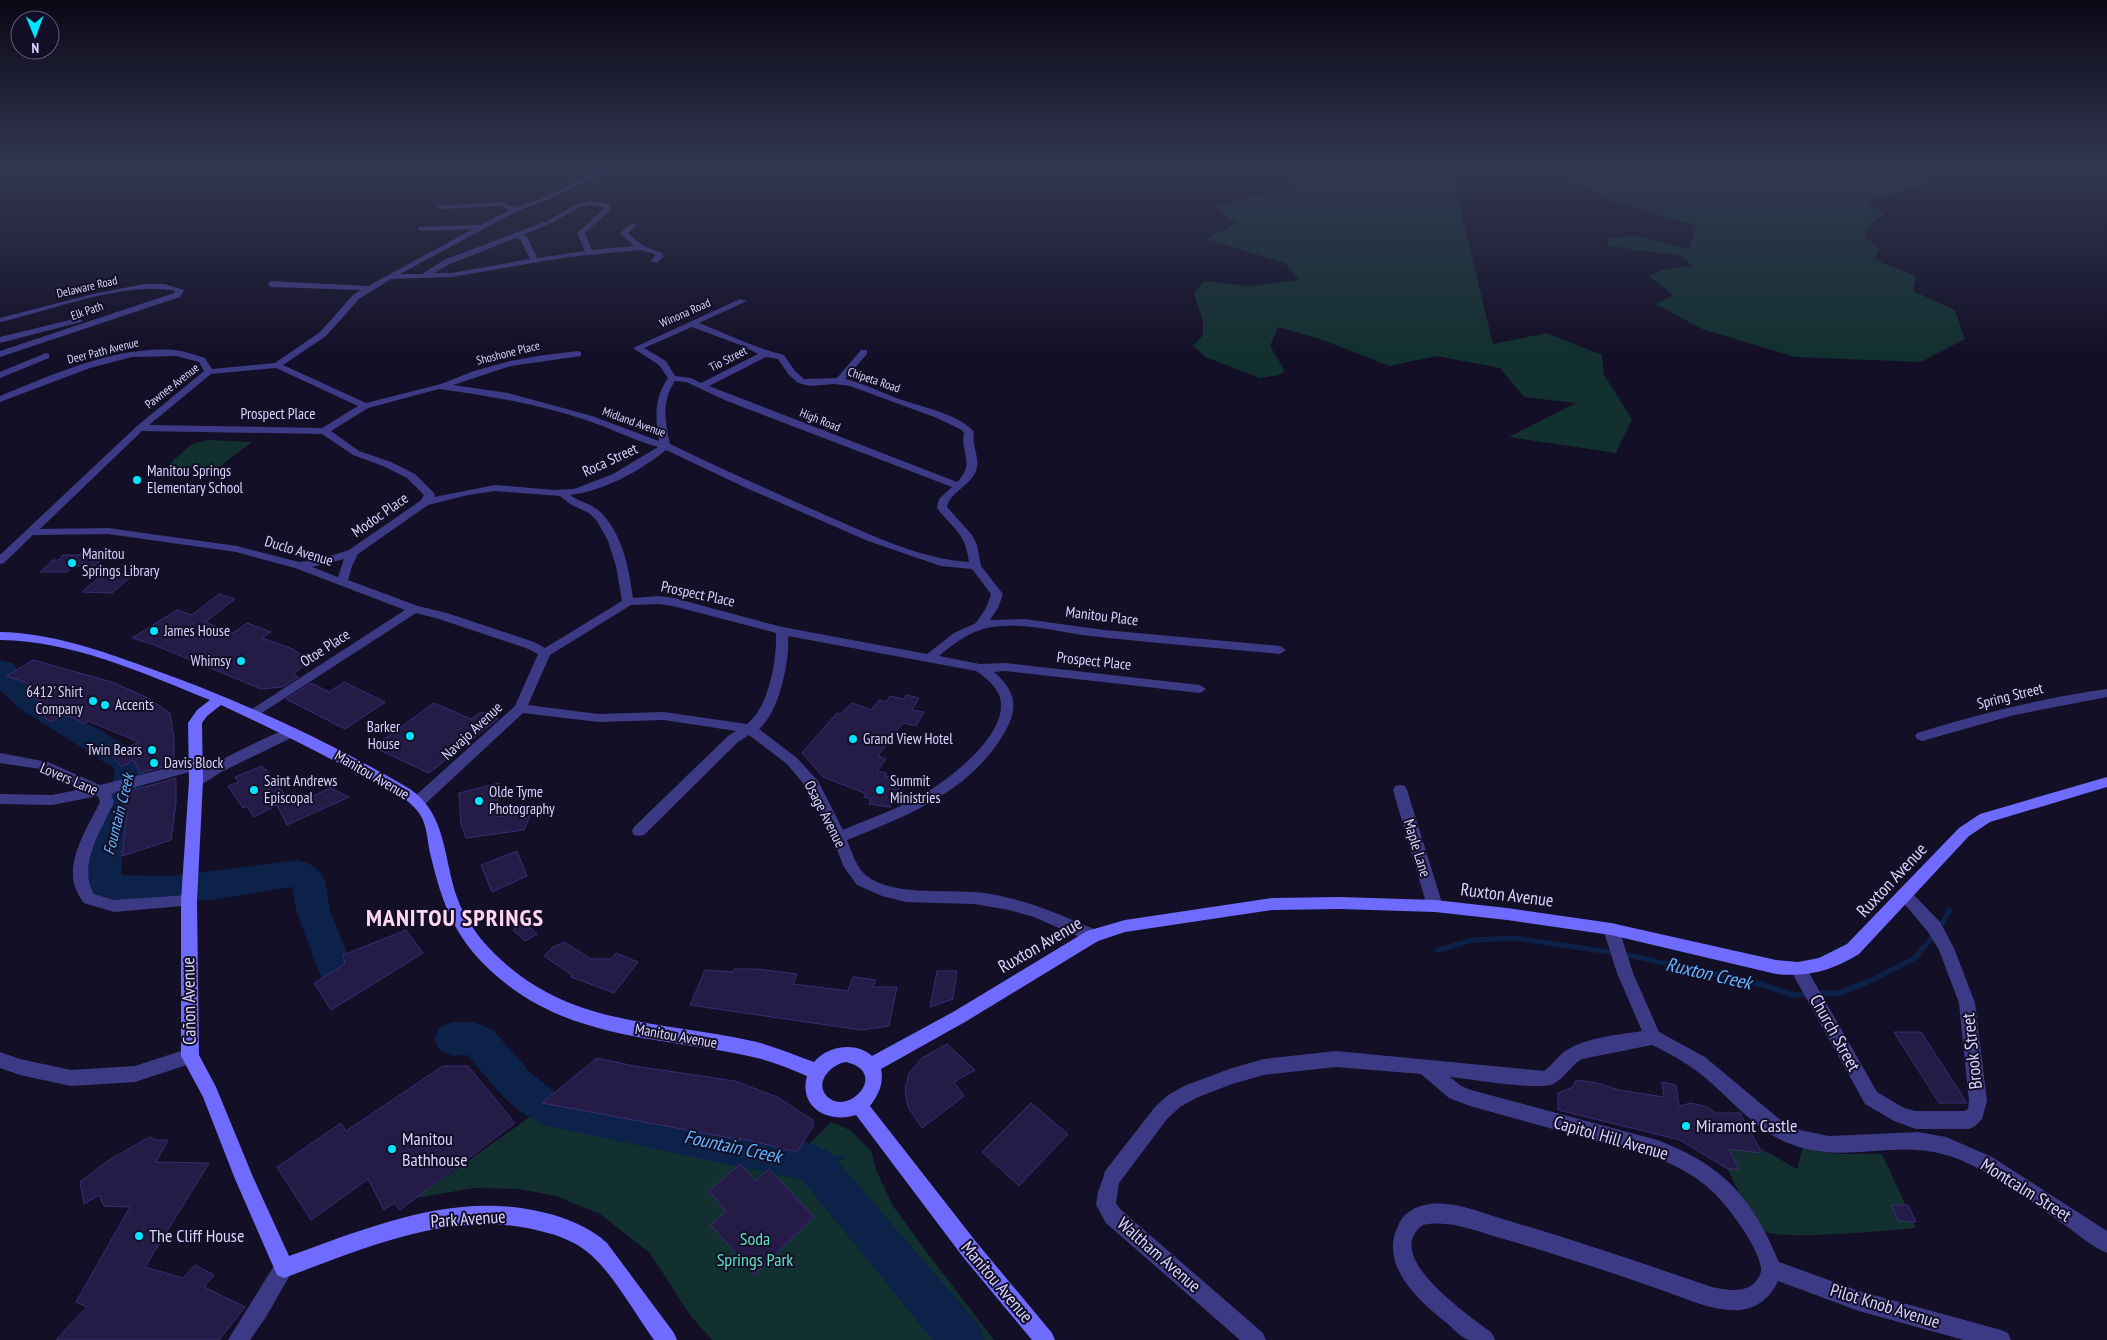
<svg xmlns="http://www.w3.org/2000/svg" width="2107" height="1340" viewBox="0 0 2107 1340" font-family="'PT Sans Narrow',sans-serif">
  <style>
    .green { fill: #12302f }
    .lines { fill: none; stroke-linecap: round; stroke-linejoin: round }
    .stream-far1 { stroke: #0c2248; stroke-width: 5 }
    .stream { stroke: #0c2248; stroke-width: 6 }
    .river { fill: #0c2248; fill-rule: evenodd }
    .building { fill: #241b47; stroke: #3b2d73 }
    .street { fill: #3d3a85; fill-rule: evenodd }
    .secondary { fill: #6f6bff; fill-rule: evenodd }
    .poi-dot { fill: #00e5ff; stroke: #130f26; stroke-width: 2 }
    .labels { text-anchor: middle; stroke-width: 4; stroke-linejoin: round; paint-order: stroke }
    .far-street-label { font-size: 12px; fill: #d9d4ff; stroke: #130f26 }
    .street-label { font-size: 15px; fill: #d9d4ff; stroke: #130f26 }
    .poi-label { font-size: 15px; fill: #d9d4ff; stroke: #130f26; text-anchor: start }
    .water-label { font-size: 16px; font-style: italic; fill: #62b6ff; stroke: #130f26 }
    .near-street-label { font-size: 18px; fill: #d9d4ff; stroke: #130f26 }
    .near-poi-label { font-size: 18px; fill: #d9d4ff; stroke: #130f26; text-anchor: start }
    .near-park-label { font-size: 18px; fill: #5fe0c0; stroke: #130f26 }
    .near-water-label { font-size: 19px; font-style: italic; fill: #62b6ff; stroke: #130f26 }
    .near-district-label { font-size: 24px; font-weight: bold; letter-spacing: 1px; fill: #ffd6f0; stroke: #130f26 }
  </style>
  <rect width="100%" height="100%" fill="#130f26"/>
  <g class="green">
    <polygon points="1253,166 1450,166 1493,344 1547,333 1602,355 1604,375 1632,419 1616,453 1509,437 1576,403 1524,397 1500,368 1437,356 1389,366 1323,340 1278,327 1270,346 1285,371 1279,375 1260,378 1205,357 1193,346 1203,335 1203,321 1194,293 1204,281 1248,286 1300,280 1285,263 1206,239 1236,224 1216,206 1298,186 1290,175"/>
    <polygon points="1551,166 1931,166 1919,185 1866,201 1885,215 1872,222 1864,237 1880,248 1873,259 1916,276 1913,291 1955,310 1965,339 1921,362 1795,357 1702,329 1656,304 1673,295 1649,276 1665,269 1692,266 1681,256 1608,246 1607,238 1640,236 1689,249 1696,226 1613,201"/>
    <polygon points="207,440 252,442 215,470 168,465 192,444"/>
    <polygon points="534,1114 790,1163 831,1122 850,1130 871,1151 876,1170 893,1206 931,1258 994,1340 712,1340 690,1315 650,1253 600,1214 556,1196 519,1189 474,1188 416,1198"/>
    <path d="M1803,1147C1831,1157 1853,1153 1882,1154L1916,1228C1893,1230 1778,1241 1765,1231C1753,1223 1734,1183 1728,1169L1739,1168L1727,1149L1764,1153L1760,1148L1797,1169Z"/>
  </g>
  <g class="lines">
    <g class="stream-far1">
      <polyline points="1939,929 1950,910"/>
      <polyline points="1438,950 1473,940 1514,938 1616,953"/>
      <polyline points="1623,954 1758,984"/>
      <polyline points="1864,984 1915,958 1934,935"/>
    </g>
    <g class="stream">
      <polyline points="1754,982 1793,995 1808,994"/>
      <polyline points="1816,994 1839,993 1867,982"/>
      <polyline points="816,1166 841,1157"/>
    </g>
    <g class="river">
      <path d="M0,660L13,663L17,669V674L39,694L133,750L145,767L143,785L123,841L121,875L173,876L298,860L310,864L320,872L325,881L330,910L352,966L347,977L334,981L321,977L296,910L292,887C228,896 157,915 94,894C81,869 90,836 101,810C107,797 114,784 115,769L19,708L0,690Z"/>
      <path d="M453,1022H473L493,1030L531,1073L553,1091L772,1133L807,1142L830,1152L978,1324L985,1340H933L802,1180L548,1126C508,1111 495,1085 467,1055L453,1056L440,1051L434,1039L440,1027Z"/>
    </g>
  </g>
  <g class="building">
    <polygon points="85,549 112,550 94,566 72,566 67,572 40,572 53,560 59,560 63,555 79,555"/>
    <polygon points="104,573 133,575 112,593 82,592"/>
    <polygon points="219,594 235,599 205,622 233,633 247,623 271,632 262,638 293,649 310,661 293,674 298,677 283,687 261,689 152,644 132,638 177,610 192,615"/>
    <polygon points="33,660 112,682 148,698 170,713 174,739 174,764 140,773 134,760 121,767 112,755 139,742 88,721 83,724 74,718 63,715 52,722 46,719 37,703 39,702 35,698 27,683 7,676"/>
    <polygon points="344,682 385,702 345,729 286,699 311,683 329,692"/>
    <polygon points="906,695 919,698 912,710 924,712 916,726 903,723 878,756 886,759 877,771 887,773 885,776 897,779 893,786 900,787 890,807 869,804 871,799 864,797 866,794 862,792 823,777 802,753 837,713 841,714 852,703 871,710 879,700 886,702 890,696 904,699"/>
    <polygon points="434,703 471,719 481,712 498,719 429,773 373,747"/>
    <polygon points="262,766 265,770 266,769 292,805 331,788 349,797 287,825 277,805 254,817 247,806 243,808 228,786 239,782 235,777"/>
    <polygon points="176,778 176,803 171,840 122,856 127,814 122,816 127,792"/>
    <polygon points="499,783 496,817 532,811 524,830 466,838 461,824 459,793"/>
    <polygon points="517,851 527,876 492,892 481,865"/>
    <polygon points="524,922 537,934 525,941 513,930"/>
    <polygon points="406,930 423,953 331,1010 314,983 345,964 343,955"/>
    <polygon points="564,942 591,959 611,959 616,953 638,962 614,993 571,977 572,975 544,956 553,947"/>
    <polygon points="734,969 757,969 797,974 793,984 848,991 853,977 876,980 873,987 897,987 889,1026 861,1030 690,1005 705,970 732,972"/>
    <polygon points="937,971 957,971 953,999 930,1007"/>
    <polygon points="1894,1032 1921,1032 1967,1103 1939,1103"/>
    <polygon points="947,1044 975,1070 954,1082 964,1096 922,1128 908,1107 905,1090 909,1073 922,1058"/>
    <polygon points="597,1058 634,1066 735,1081 777,1097 813,1120 813,1126 797,1152 739,1138 741,1140 542,1103"/>
    <polygon points="443,1066 468,1066 515,1123 400,1210 394,1203 384,1210 368,1179 311,1220 277,1167 341,1123 346,1131"/>
    <polygon points="1576,1080 1597,1083 1619,1090 1664,1097 1662,1082 1676,1085 1679,1106 1691,1103 1707,1107 1716,1113 1740,1113 1762,1153 1729,1149 1739,1169 1728,1169 1680,1140 1558,1110 1558,1093 1573,1087"/>
    <polygon points="1031,1103 1068,1134 1019,1186 982,1152"/>
    <polygon points="150,1137 155,1140 168,1140 156,1162 209,1163 145,1267 183,1278 195,1265 214,1275 204,1287 245,1307 219,1340 56,1340 87,1307 76,1302 130,1207 104,1206 99,1195 84,1204 80,1182 109,1160"/>
    <polygon points="740,1164 756,1181 769,1169 814,1217 754,1275 711,1225 726,1211 709,1191"/>
    <polygon points="1891,1205 1908,1205 1916,1222 1899,1221"/>
  </g>
  <g class="lines">
    <g class="street">
      <path d="M610,166H618L547,200L517,211L400,274H422L444,260L547,221L576,205L590,201L608,204L611,209L585,233L592,250L634,246L620,233L632,223L636,225L628,233L643,246L662,253L663,257L657,263L650,261L655,256V254L640,250L568,257L452,277L391,279L359,299L326,336L283,365L366,403L441,384L474,371L510,361L544,355L578,351L581,352V356L511,366L453,385L508,393L592,416L659,441C655,417 654,399 668,378L659,365L633,348L740,299L747,301L699,323C727,334 755,348 784,355L795,371L804,379L837,378L861,350H867V354L845,379C863,383 879,391 896,398C918,406 960,414 974,432C971,445 981,458 976,471C970,486 949,493 947,507L972,535L977,545L981,566L1003,594L998,608L990,620L1024,619L1104,630L1280,646L1286,650L1280,654C1217,648 1153,643 1090,636C1058,632 1024,622 992,627C972,630 954,643 939,656L980,664L1005,663L1200,685L1206,689L1200,693L1005,671L994,672C1017,692 1019,709 1003,735C969,792 907,816 847,840C852,852 856,868 867,876C890,895 943,890 972,892C984,892 997,895 1009,898C1041,905 1069,919 1099,931L1101,936L1099,941L1093,943L1034,917L1009,910L974,904L906,902L882,896L857,885L844,867L832,837L807,788L787,764L749,735L738,742L644,835L639,836L634,835L632,831L634,827L728,736L736,731L664,720L598,722L523,713L423,806L418,807L413,806L411,802L413,798L515,706L538,654L526,648L439,619L416,613L254,718L249,717L247,714L249,711L405,610L295,568L236,552L108,534L33,535L4,563L0,564V555L137,426L204,371L199,362L176,356L132,357L90,368L0,402V396C55,374 114,346 175,350C185,351 195,355 205,358L212,369L275,363L320,332L353,295L361,290L272,287L268,285L270,281L368,286L473,229L422,231L418,229L419,227L481,225L510,210L500,206L440,209L437,207L438,206L501,202L515,208L543,198ZM590,205L603,207L604,209L577,233L585,251L537,258L527,237L523,235L551,223L580,207ZM516,238L520,239L530,259L452,273H434L450,264ZM692,327L743,346L758,354L701,383L691,378L675,376L666,361L644,348ZM766,357L778,359L789,375L798,383L810,386L834,384L850,386L937,418L962,430L964,433C960,453 976,463 957,482L709,386ZM276,368L358,406L322,428L149,425L211,374ZM675,381L686,382L727,401L952,487L939,499L937,508C954,530 965,532 969,562C921,559 876,537 832,518C778,494 724,470 670,444C665,422 661,402 675,381ZM439,389C489,396 538,404 586,420C610,428 633,440 658,447L613,474L574,489L554,490L495,485L434,497L435,495L434,493L415,474L391,462L359,451L331,431L368,408ZM142,431L322,434L353,455L383,466L407,478L424,495L420,501L349,550L321,559L299,562L237,546L108,528L40,529ZM666,450L744,487L868,541L941,566L972,569L991,594L986,608L976,623L954,633L927,654L782,627L674,598L659,596L633,598C629,568 622,531 598,510C590,503 579,502 570,495C604,491 640,471 666,450ZM495,491L560,496L570,504L589,513L597,521L608,541L616,566L622,601L545,648L534,642L447,613L418,606L348,580L352,566L358,554L428,505L468,495ZM344,559L338,577L312,567ZM659,604L673,606L776,633C777,660 769,707 747,724L664,712L598,714L528,705L550,655L631,605ZM788,636L976,671C987,678 1001,690 1001,704C1003,737 952,777 927,792C900,808 871,818 843,830L818,781L797,758L759,729C779,712 790,662 788,636Z"/>
      <path d="M144,284H164L184,290L180,297L0,357V351L174,293L175,291C127,280 49,311 0,322V318L93,294Z"/>
      <polygon points="78,318 82,320 81,322 0,343 0,337"/>
      <polygon points="46,353 49,354 49,358 0,378 0,372"/>
      <path d="M2107,689V697L2014,715L1922,741L1917,739L1915,736L1917,733C1980,714 2042,698 2107,689Z"/>
      <path d="M292,727L297,729L299,732L297,735L221,772L201,785H191L189,781C195,770 277,732 292,727Z"/>
      <path d="M0,753L48,762L100,785L195,761L200,763L202,766L200,769L111,794L114,802C102,828 77,866 94,894L114,900L189,895L194,897L197,901L194,905L114,912L84,903C78,895 73,885 73,875C72,850 90,823 100,802L98,796L52,805L0,804V794L52,795L82,789L40,769L0,763Z"/>
      <polygon points="1400,785 1405,786 1407,790 1443,906 1440,910 1435,912 1430,910 1427,906 1393,790 1395,786"/>
      <polygon points="1904,888 1909,890 1940,922 1954,948 1975,1003 1987,1101 1982,1119 1975,1126 1969,1129 1916,1129 1894,1121 1865,1104 1790,969 1792,964 1798,962 1804,964 1877,1092 1904,1108 1916,1111 1965,1111 1968,1109 1969,1101 1959,1003 1939,950 1928,932 1896,894 1899,890"/>
      <path d="M1611,923L1617,924L1619,929L1633,973L1659,1032L1705,1057L1778,1118L1800,1130L1829,1136L1918,1132L1946,1137L1992,1157L2107,1231V1253C2093,1247 2081,1237 2069,1228C2036,1205 1983,1165 1946,1155C1888,1138 1840,1169 1779,1139C1752,1125 1732,1101 1709,1081C1692,1066 1673,1055 1652,1045L1582,1059C1571,1065 1565,1078 1553,1084C1537,1091 1472,1079 1450,1077L1461,1086L1471,1090L1657,1140C1723,1165 1752,1197 1779,1262L1859,1291L2001,1330L2008,1333L2011,1340H1964L1859,1311L1778,1281C1771,1297 1758,1308 1740,1310C1715,1312 1690,1300 1667,1292C1613,1273 1559,1255 1504,1239C1478,1232 1450,1219 1423,1225C1380,1256 1470,1316 1492,1333L1495,1340C1488,1340 1476,1340 1469,1340C1462,1338 1453,1329 1448,1324C1420,1302 1380,1267 1397,1228C1402,1215 1411,1208 1425,1205C1452,1199 1481,1213 1506,1220C1575,1240 1644,1264 1712,1287C1722,1289 1736,1292 1746,1288C1754,1286 1762,1276 1761,1268C1758,1246 1728,1206 1712,1191C1696,1176 1677,1166 1657,1158L1470,1106L1449,1098L1421,1074L1336,1067L1264,1075L1232,1084L1196,1098L1180,1107L1167,1119L1119,1183L1116,1203L1120,1209L1263,1333L1266,1340H1240L1106,1223L1096,1205L1098,1192L1103,1178L1105,1171L1155,1107L1168,1095L1184,1086L1232,1068L1264,1059L1336,1051L1544,1071C1553,1065 1558,1055 1567,1050C1588,1037 1618,1035 1642,1031L1617,973L1603,929L1605,924Z"/>
      <polygon points="190,1048 196,1050 199,1056 196,1062 135,1082 71,1086 20,1075 0,1068 0,1052 20,1059 71,1070 135,1066"/>
      <polygon points="284,1258 291,1261 294,1268 266,1317 250,1340 228,1340 277,1261"/>
    </g>
    <path class="secondary" d="M0,632C51,633 99,650 146,667C237,699 327,740 410,789C448,815 443,861 458,900C463,914 472,927 481,939C558,1029 652,1018 757,1042C776,1047 795,1055 814,1062C827,1046 856,1041 872,1056L953,1012L1087,931L1125,920L1272,898L1340,897L1435,900L1507,908L1611,923L1776,960L1798,962L1819,958L1847,944L1959,828L1980,814L2107,777V787L1990,822L1969,836L1859,954C1831,971 1809,977 1776,974L1611,935L1507,920L1435,912L1340,909L1272,910L1125,932L1098,941L965,1022L881,1069C884,1083 879,1094 870,1106L977,1243L1052,1333L1055,1340H1032L963,1257L856,1115C829,1124 798,1108 807,1076C790,1069 774,1062 757,1058C673,1038 581,1041 509,986C460,948 445,915 431,857C427,843 428,825 419,813C406,795 382,786 363,776C316,751 269,727 221,705L207,716L202,723L203,781L197,901L199,1055L216,1087L253,1177L289,1256C373,1226 456,1190 546,1213C567,1218 591,1228 607,1243L674,1333L677,1340H654C636,1315 613,1274 591,1255C577,1242 558,1235 540,1231C453,1208 365,1248 284,1278L277,1275L235,1179L203,1097L181,1056V901L189,781L188,723L197,710L210,700C143,673 73,641 0,640ZM846,1062C889,1072 850,1115 829,1098C812,1084 831,1064 846,1062Z"/>
  </g>
  <linearGradient id="sky" x2="0" y2="1"><stop stop-color="#0a0815"/><stop offset="0.47" stop-color="#333752"/><stop offset="1" stop-color="#333752" stop-opacity="0"/></linearGradient>
  <rect width="2107" height="354" fill="url(#sky)"/>
  <g class="poi-dot">
    <circle cx="137" cy="480" r="5"/>
    <circle cx="72" cy="563" r="5"/>
    <circle cx="154" cy="631" r="5"/>
    <circle cx="241" cy="661" r="5"/>
    <circle cx="93" cy="701" r="5"/>
    <circle cx="105" cy="705" r="5"/>
    <circle cx="410" cy="736" r="5"/>
    <circle cx="853" cy="739" r="5"/>
    <circle cx="152" cy="750" r="5"/>
    <circle cx="154" cy="763" r="5"/>
    <circle cx="254" cy="790" r="5"/>
    <circle cx="880" cy="790" r="5"/>
    <circle cx="479" cy="801" r="5"/>
    <circle cx="1686" cy="1126" r="5"/>
    <circle cx="392" cy="1149" r="5"/>
    <circle cx="139" cy="1236" r="5"/>
  </g>
  <g class="labels">
    <g class="far-street-label">
      <text transform="translate(87 287) rotate(-13)" y="4">Delaware Road</text>
      <text transform="translate(87 311) rotate(-19)" y="4">Elk Path</text>
      <text transform="translate(685 313) rotate(-24)" y="4">Winona Road</text>
      <text transform="translate(103 351) rotate(-14)" y="4">Deer Path Avenue</text>
      <text transform="translate(508 353) rotate(-14)" y="4">Shoshone Place</text>
      <text transform="translate(728 359) rotate(-27)" y="4">Tio Street</text>
      <text transform="translate(874 380) rotate(19)" y="4">Chipeta Road</text>
      <text transform="translate(172 386) rotate(-38)" y="4">Pawnee Avenue</text>
      <text transform="translate(820 420) rotate(22)" y="4">High Road</text>
      <text transform="translate(634 422) rotate(20)" y="4">Midland Avenue</text>
    </g>
    <g class="street-label">
      <text x="278" y="419">Prospect Place</text>
      <text transform="translate(610 460) rotate(-25)" y="5">Roca Street</text>
      <text transform="translate(380 515) rotate(-35)" y="5">Modoc Place</text>
      <text transform="translate(299 551) rotate(17)" y="5">Duclo Avenue</text>
      <text transform="translate(698 594) rotate(12)" y="5">Prospect Place</text>
      <text transform="translate(1102 616) rotate(7)" y="5">Manitou Place</text>
      <text transform="translate(325 648) rotate(-33)" y="5">Otoe Place</text>
      <text transform="translate(1094 661) rotate(6)" y="5">Prospect Place</text>
      <text transform="translate(2010 696) rotate(-14)" y="5">Spring Street</text>
      <text transform="translate(472 731) rotate(-43)" y="5">Navajo Avenue</text>
      <text transform="translate(372 775) rotate(30)" y="5">Manitou Avenue</text>
      <text transform="translate(69 779) rotate(23)" y="5">Lovers Lane</text>
      <text transform="translate(825 814) rotate(63)" y="5">Osage Avenue</text>
      <text transform="translate(1417 848) rotate(73)" y="5">Maple Lane</text>
      <text transform="translate(676 1036) rotate(10)" y="5">Manitou Avenue</text>
    </g>
    <g class="poi-label">
      <text x="147" y="476">Manitou Springs<tspan x="147" dy="17">Elementary School</tspan></text>
      <text x="82" y="559">Manitou<tspan x="82" dy="17">Springs Library</tspan></text>
      <text x="164" y="636">James House</text>
      <text x="231" y="666" text-anchor="end">Whimsy</text>
      <text x="83" y="697" text-anchor="end">6412' Shirt<tspan x="83" dy="17">Company</tspan></text>
      <text x="115" y="710">Accents</text>
      <text x="400" y="732" text-anchor="end">Barker<tspan x="400" dy="17">House</tspan></text>
      <text x="863" y="744">Grand View Hotel</text>
      <text x="142" y="755" text-anchor="end">Twin Bears</text>
      <text x="164" y="768">Davis Block</text>
      <text x="264" y="786">Saint Andrews<tspan x="264" dy="17">Episcopal</tspan></text>
      <text x="890" y="786">Summit<tspan x="890" dy="17">Ministries</tspan></text>
      <text x="489" y="797">Olde Tyme<tspan x="489" dy="17">Photography</tspan></text>
    </g>
    <g class="water-label">
      <text transform="translate(118 814) rotate(-76)" y="6">Fountain Creek</text>
    </g>
    <g class="near-street-label">
      <text transform="translate(1892 880) rotate(-47)" y="6">Ruxton Avenue</text>
      <text transform="translate(1507 895) rotate(7)" y="6">Ruxton Avenue</text>
      <text transform="translate(1040 945) rotate(-30)" y="6">Ruxton Avenue</text>
      <text transform="translate(189 1001) rotate(-91)" y="6">Cañon Avenue</text>
      <text transform="translate(1835 1033) rotate(61)" y="6">Church Street</text>
      <text transform="translate(1972 1051) rotate(-96)" y="6">Brook Street</text>
      <text transform="translate(1611 1138) rotate(16)" y="6">Capitol Hill Avenue</text>
      <text transform="translate(2026 1190) rotate(32)" y="6">Montcalm Street</text>
      <text transform="translate(468 1219) rotate(-4)" y="6">Park Avenue</text>
      <text transform="translate(1159 1255) rotate(41)" y="6">Waltham Avenue</text>
      <text transform="translate(997 1282) rotate(50)" y="6">Manitou Avenue</text>
      <text transform="translate(1885 1306) rotate(17)" y="6">Pilot Knob Avenue</text>
    </g>
    <g class="near-poi-label">
      <text x="1696" y="1132">Miramont Castle</text>
      <text x="402" y="1145">Manitou<tspan x="402" dy="21">Bathhouse</tspan></text>
      <text x="149" y="1242">The Cliff House</text>
    </g>
    <g class="near-park-label">
      <text x="755" y="1245">Soda<tspan x="755" dy="21">Springs Park</tspan></text>
    </g>
    <g class="near-water-label">
      <text transform="translate(1709 973) rotate(13)" y="7">Ruxton Creek</text>
      <text transform="translate(733 1146) rotate(12)" y="7">Fountain Creek</text>
    </g>
    <g class="near-district-label">
      <text x="455" y="926">MANITOU SPRINGS</text>
    </g>
  </g>
  <g transform="translate(35 35) rotate(179)"><circle r="24" fill="#130f26" stroke="#625e7d"/>
  <path d="M0-4L9 19L0 12L-9 19Z" fill="#00e5ff"/>
  <text y="-8" font-size="14" font-weight="bold" text-anchor="middle" fill="#d9d4ff">N</text>
  </g>
</svg>
